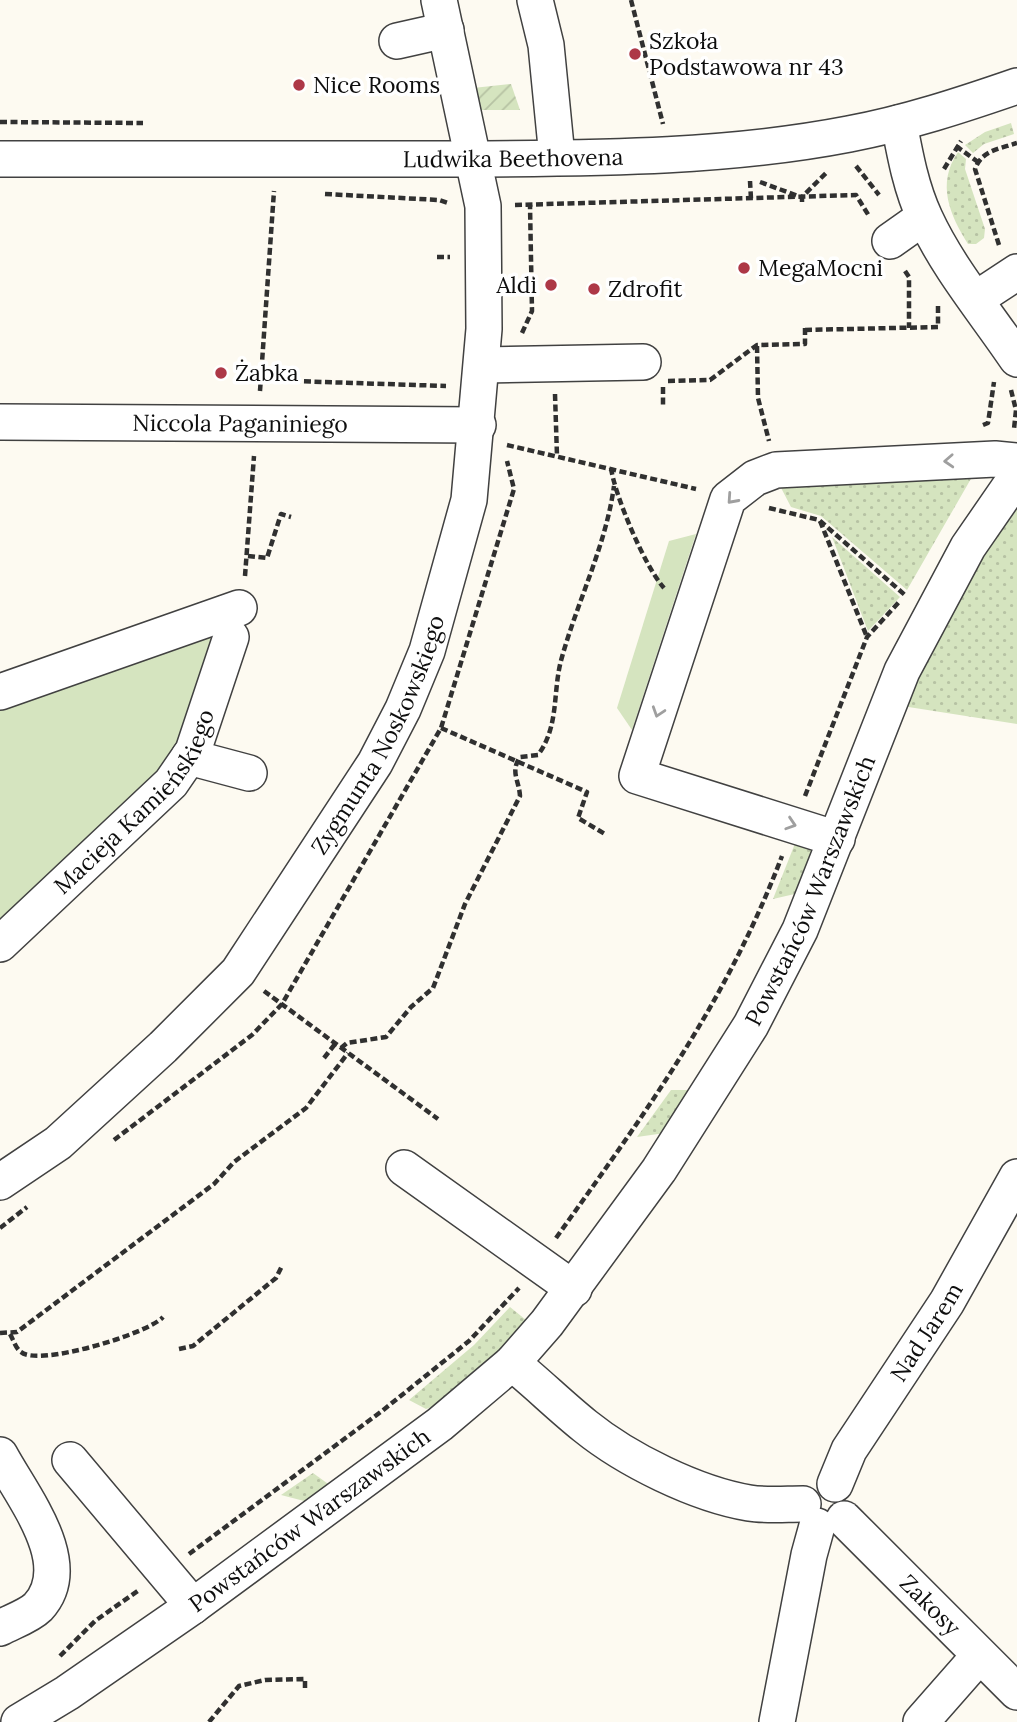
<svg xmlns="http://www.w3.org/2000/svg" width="1017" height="1722" viewBox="0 0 1017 1722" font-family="Lora,serif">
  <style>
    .grass { fill: url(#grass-dots) }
    .park { fill: #d5e4bf }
    .garden { fill: url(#garden-furrows) }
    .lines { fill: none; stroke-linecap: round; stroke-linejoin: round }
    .minor-casing { stroke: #414141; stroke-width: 38 }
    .path { stroke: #303030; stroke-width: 4.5; stroke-dasharray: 7 3.5; stroke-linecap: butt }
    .minor { stroke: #fff; stroke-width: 35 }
    .oneway { stroke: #9f9f9f }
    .poi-dot { fill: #ad3847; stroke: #fff; stroke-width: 2.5 }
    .labels { text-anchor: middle; stroke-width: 7; stroke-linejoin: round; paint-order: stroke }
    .poi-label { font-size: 23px; fill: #0e0e0e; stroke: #fff; text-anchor: start }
    .street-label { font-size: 23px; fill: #0e0e0e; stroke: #fff }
  </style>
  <defs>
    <pattern id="grass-dots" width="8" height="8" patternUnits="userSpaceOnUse" patternTransform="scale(1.75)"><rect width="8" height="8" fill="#d5e4bf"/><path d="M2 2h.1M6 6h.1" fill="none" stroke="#b6c2a3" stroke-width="1.8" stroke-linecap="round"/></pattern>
    <pattern id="garden-furrows" width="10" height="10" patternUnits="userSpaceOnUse" patternTransform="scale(1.75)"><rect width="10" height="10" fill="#d5e4bf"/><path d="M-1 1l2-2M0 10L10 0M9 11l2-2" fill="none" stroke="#b6c2a3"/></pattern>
  </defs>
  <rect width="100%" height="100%" fill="#fdfaf1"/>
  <g class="grass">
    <polygon points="1011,123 1014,134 984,144 973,153 965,145 985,132"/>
    <path d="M958,152L966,159L965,169L985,229L984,238L976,244H968C950,215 936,184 958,152Z"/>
    <polygon points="976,470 907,590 821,516 791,507 778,482"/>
    <polygon points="1017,502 1017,724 902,706 972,568"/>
    <polygon points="832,537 900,597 868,631"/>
    <polygon points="798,836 808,841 814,851 799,893 773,899"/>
    <polygon points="671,1090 696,1090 665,1133 637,1137"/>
    <path d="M510,1307L526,1320C502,1345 459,1401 426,1409L409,1400L474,1345Z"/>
    <polygon points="313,1473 331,1486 308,1502 281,1495"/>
  </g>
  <g class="park">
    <polygon points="696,534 632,730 617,708 669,541"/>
    <polygon points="209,633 220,639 191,720 168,761 0,921 0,707"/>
  </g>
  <polygon class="garden" points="511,84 520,110 479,110 473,88"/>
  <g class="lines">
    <g class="minor-casing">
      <g id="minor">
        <polyline points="535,0 546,45 557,157"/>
        <polyline points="397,41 446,30"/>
        <path d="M899,123C905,155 911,188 925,218C948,268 986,313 1017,359"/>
        <path id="s1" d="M0,159C157,158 314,160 470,159C596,158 725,158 849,134C907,123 962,105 1017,86"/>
        <polyline points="890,241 924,217"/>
        <polyline points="976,299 1017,272"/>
        <polyline points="483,365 643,362"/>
        <path id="s2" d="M0,422L478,425"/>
        <polyline points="0,692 239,608"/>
        <polyline points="189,757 249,773"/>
        <polyline points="837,839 637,776 728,499 755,478 776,470 995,459 1017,461"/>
        <path id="s3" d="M0,944L171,783L193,751L231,637"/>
        <polyline points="404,1168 574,1289"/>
        <path id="s4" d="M0,1182L58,1143L163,1047L238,972L375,763L403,709L427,651L469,500L484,329L483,206L439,0"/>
        <path d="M512,1363C537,1383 560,1406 585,1426C627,1460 696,1494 749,1503C767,1506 786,1504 803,1504"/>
        <path d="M0,1455C22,1496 78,1564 38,1607C29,1616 11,1622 0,1628"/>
        <polyline points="70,1460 193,1606"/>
        <path id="s5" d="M835,1484L849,1450L947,1302L1017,1177"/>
        <path id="s6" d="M844,1519L1017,1692"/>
        <path id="s7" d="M19,1722L67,1693L193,1606L440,1424L512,1363L547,1323L659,1170L751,1025L800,930L902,671L968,547L1017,476"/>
        <polyline points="777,1722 809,1555 817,1526"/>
        <polyline points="921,1722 979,1656"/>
      </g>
    </g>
    <g class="path">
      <polyline points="631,0 663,124"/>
      <polyline points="0,122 143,123"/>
      <polyline points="956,146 978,162"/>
      <polyline points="856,166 879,195"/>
      <polyline points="944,169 961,141"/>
      <polyline points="750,181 751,199"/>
      <polyline points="760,182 798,196"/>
      <polyline points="325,194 439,200 448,203"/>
      <polyline points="802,202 802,197 827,172"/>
      <polyline points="515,205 856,195 869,216"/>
      <path d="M999,245L975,169C982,150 999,149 1017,143"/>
      <polyline points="437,257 450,257"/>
      <polyline points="905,271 909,277 909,328"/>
      <polyline points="805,330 938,327 938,305"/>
      <polyline points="522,333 532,311 530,205"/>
      <polyline points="757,346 758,398 769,441"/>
      <polyline points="262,380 446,386"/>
      <polyline points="668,381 710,380 757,345 805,344 805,326"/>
      <polyline points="663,387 663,405"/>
      <polyline points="1011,390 1016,410 1014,429"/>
      <polyline points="260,391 274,191"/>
      <polyline points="555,394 557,456"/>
      <polyline points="983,425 988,423 994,382"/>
      <polyline points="507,445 696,489"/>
      <path d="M611,468C615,496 645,567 664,588"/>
      <polyline points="769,508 819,520 905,595"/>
      <polyline points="820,521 867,637"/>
      <polyline points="248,556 267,558 281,514 291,517"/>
      <polyline points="245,576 254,456"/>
      <polyline points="441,728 587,792 578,818 605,834"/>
      <polyline points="805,796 867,637 900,601"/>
      <polyline points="264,991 438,1119"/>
      <path d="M341,1048L347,1043L386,1037L411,1007L433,988L465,904L520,796C519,780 510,772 520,757L538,755C560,725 552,691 562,657C578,600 606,545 614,486"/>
      <polyline points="324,1058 335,1044"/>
      <polyline points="114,1140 252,1035 282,1004 441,728 514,489 507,461"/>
      <polyline points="0,1228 27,1207"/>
      <path d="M556,1238C646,1112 726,1003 782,856"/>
      <polyline points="0,1333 17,1332 214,1184 234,1162 306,1108 348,1053"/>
      <path d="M10,1334C13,1339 16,1349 21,1352C38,1367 148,1334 163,1317"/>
      <polyline points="179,1349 193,1346 276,1278 282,1266"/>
      <polyline points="189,1554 382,1411 469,1341 519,1288"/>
      <polyline points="60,1656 95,1621 139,1590"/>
      <polyline points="209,1722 239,1686 265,1680 305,1679 305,1688"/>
    </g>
    <use href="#minor" class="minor"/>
  </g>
  <defs><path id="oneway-chevron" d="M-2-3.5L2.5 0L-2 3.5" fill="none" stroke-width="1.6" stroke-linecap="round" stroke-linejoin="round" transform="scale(1.75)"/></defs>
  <g class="oneway">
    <use href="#oneway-chevron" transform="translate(949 461) rotate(177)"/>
    <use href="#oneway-chevron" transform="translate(732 499) rotate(132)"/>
    <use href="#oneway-chevron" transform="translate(658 712) rotate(108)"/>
    <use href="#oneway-chevron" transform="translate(791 824) rotate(18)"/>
  </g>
  <g class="poi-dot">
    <circle cx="635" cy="54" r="7"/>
    <circle cx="299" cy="85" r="7"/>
    <circle cx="744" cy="268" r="7"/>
    <circle cx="551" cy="285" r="7"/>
    <circle cx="594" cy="289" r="7"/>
    <circle cx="221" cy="373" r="7"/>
  </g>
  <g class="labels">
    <g class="poi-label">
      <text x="649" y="49">Szkoła<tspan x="649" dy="26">Podstawowa nr 43</tspan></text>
      <text x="313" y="93">Nice Rooms</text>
      <text x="758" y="276">MegaMocni</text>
      <text x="537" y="293" text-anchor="end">Aldi</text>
      <text x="608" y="297">Zdrofit</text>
      <text x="235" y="381">Żabka</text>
    </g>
    <g class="street-label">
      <text dy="8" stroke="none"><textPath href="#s1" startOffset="513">Ludwika Beethovena</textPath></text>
      <text dy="8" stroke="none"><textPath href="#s2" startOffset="240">Niccola Paganiniego</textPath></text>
      <text dy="8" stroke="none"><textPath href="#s4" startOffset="595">Zygmunta Noskowskiego</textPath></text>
      <text dy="8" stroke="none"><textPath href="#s3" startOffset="198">Macieja Kamieńskiego</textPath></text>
      <text dy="8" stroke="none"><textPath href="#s7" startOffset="1172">Powstańców Warszawskich</textPath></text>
      <text dy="8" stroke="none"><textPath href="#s5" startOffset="178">Nad Jarem</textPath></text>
      <text dy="8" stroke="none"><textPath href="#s7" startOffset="354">Powstańców Warszawskich</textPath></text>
      <text dy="8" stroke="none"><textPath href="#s6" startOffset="122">Zakosy</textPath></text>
    </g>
  </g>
</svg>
